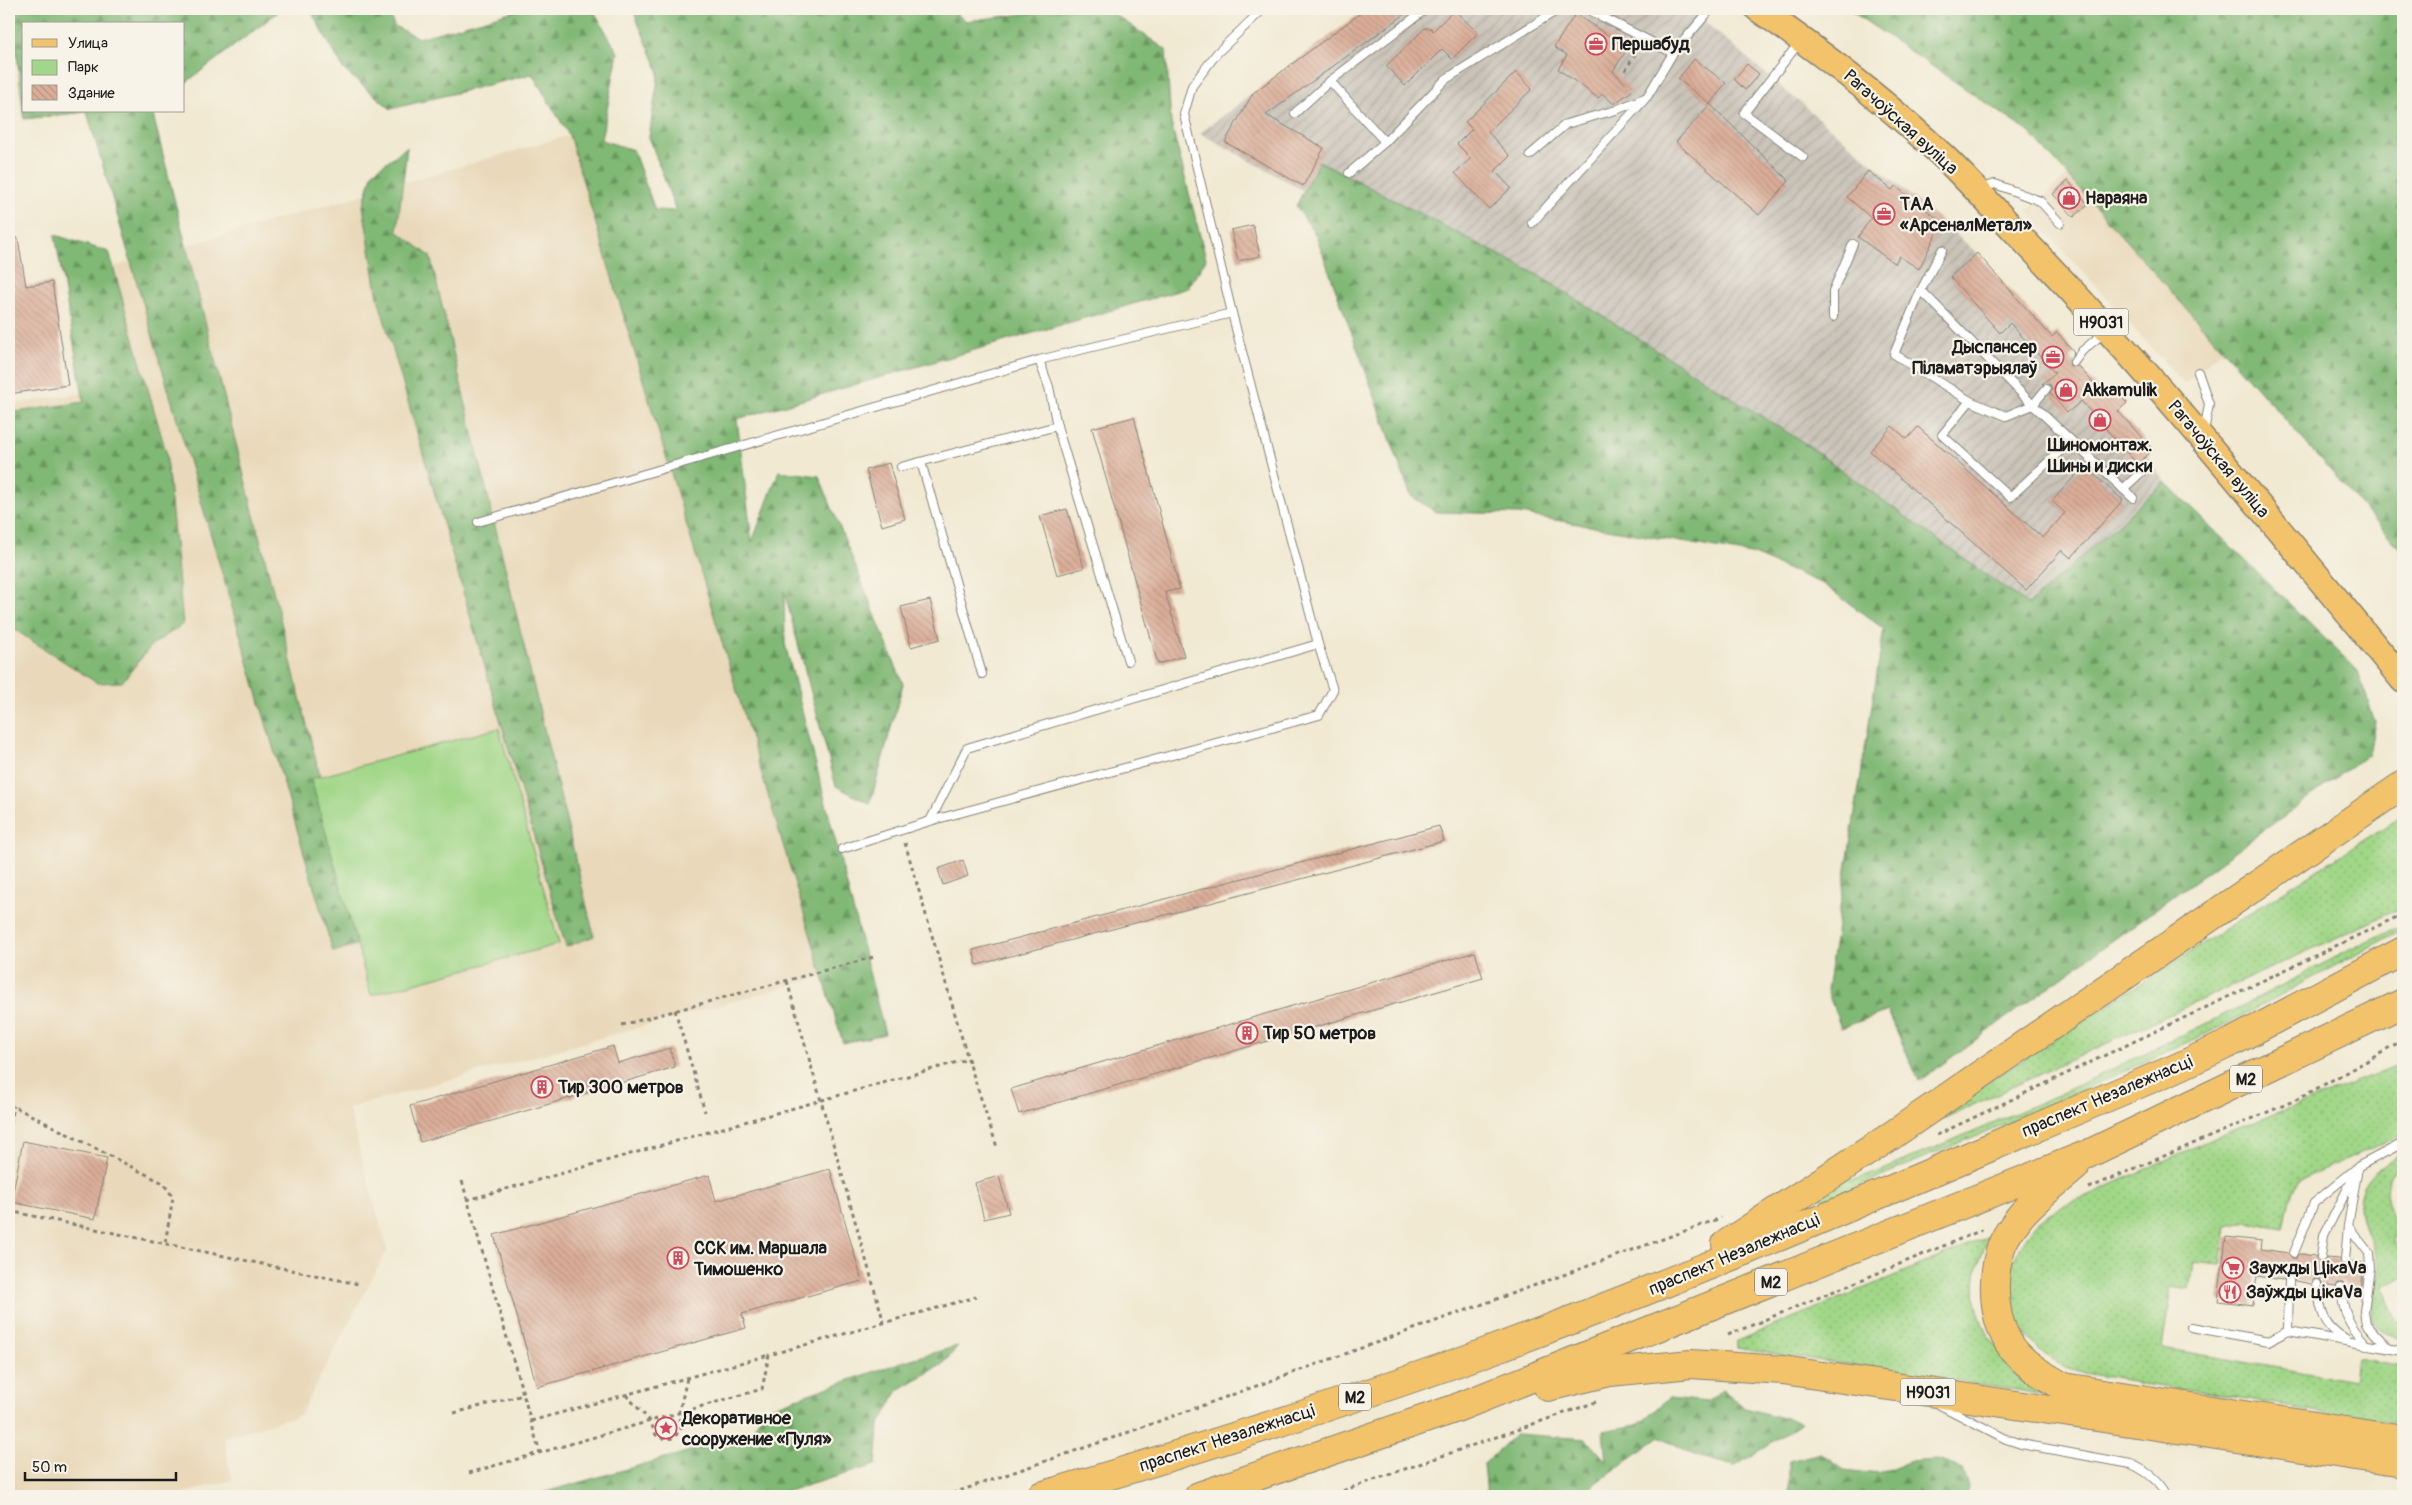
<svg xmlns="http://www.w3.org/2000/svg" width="2412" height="1505" viewBox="0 0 2412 1505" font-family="Pangolin,sans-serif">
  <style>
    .built { fill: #e9d9ba }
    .industrial { fill: url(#industrial-furrows) }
    .grass { fill: url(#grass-dots); stroke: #5e7a52 }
    .forest { fill: url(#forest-firs); stroke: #4e6a48 }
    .park { fill: #a1d788; stroke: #5e7a52 }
    .building { fill: url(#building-back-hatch) }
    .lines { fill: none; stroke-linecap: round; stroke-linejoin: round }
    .lane-casing { stroke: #868277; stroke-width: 10 }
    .primary-casing { stroke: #868277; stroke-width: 28 }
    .highway-casing { stroke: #868277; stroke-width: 30 }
    .path { stroke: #868277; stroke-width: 3; stroke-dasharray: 4 4; stroke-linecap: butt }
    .lane { stroke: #fff; stroke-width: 8 }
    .primary { stroke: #f2c36a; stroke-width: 25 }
    .highway { stroke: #f2c36a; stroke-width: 28 }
    .labels { text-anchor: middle; stroke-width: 4.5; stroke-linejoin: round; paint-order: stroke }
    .shield { fill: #f7f3e8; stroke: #5e5c59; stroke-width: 1 }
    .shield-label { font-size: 16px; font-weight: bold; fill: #1c1c1c }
    .poi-label { font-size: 18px; font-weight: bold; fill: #1c1c1c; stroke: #f7f3e8; text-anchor: start }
    .street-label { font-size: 18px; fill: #1c1c1c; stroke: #f7f3e8 }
  </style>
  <defs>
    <pattern id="industrial-furrows" width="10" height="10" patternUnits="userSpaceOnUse" patternTransform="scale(1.25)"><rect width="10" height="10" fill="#c9c3b8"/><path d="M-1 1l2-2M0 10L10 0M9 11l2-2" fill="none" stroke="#aca79e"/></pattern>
    <pattern id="grass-dots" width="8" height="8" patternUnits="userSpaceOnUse" patternTransform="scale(1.25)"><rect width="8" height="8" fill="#a1d788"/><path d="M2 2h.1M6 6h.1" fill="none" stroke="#8ab875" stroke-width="1.8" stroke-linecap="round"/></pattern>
    <pattern id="forest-firs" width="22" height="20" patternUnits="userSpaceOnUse" patternTransform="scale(1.25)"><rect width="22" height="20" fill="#80b874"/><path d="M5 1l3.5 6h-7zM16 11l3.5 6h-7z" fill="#68955e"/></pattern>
    <pattern id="building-back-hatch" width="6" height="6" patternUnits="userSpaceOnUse" patternTransform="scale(1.25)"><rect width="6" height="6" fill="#daad98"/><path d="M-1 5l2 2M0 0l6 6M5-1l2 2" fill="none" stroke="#ba9482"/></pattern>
  </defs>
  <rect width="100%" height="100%" fill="#f7f3e8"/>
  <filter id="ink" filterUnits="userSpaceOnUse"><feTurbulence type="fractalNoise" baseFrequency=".02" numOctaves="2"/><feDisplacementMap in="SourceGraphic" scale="10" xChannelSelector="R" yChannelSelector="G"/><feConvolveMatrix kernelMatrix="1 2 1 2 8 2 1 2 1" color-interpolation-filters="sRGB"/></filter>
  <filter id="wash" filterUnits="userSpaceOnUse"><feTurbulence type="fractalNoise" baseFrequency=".0096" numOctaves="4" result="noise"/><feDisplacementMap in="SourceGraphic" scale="20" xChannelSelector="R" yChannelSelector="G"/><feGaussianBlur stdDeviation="1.12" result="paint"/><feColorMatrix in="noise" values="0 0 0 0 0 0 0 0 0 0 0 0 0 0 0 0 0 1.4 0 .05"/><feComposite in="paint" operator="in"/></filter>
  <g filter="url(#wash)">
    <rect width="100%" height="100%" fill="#f1e9d2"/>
    <g class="built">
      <polygon points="570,135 824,976 348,1108 387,1250 300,1415 224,1437 232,1480 173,1496 9,1496 9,405 120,387 95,272"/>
      <polygon points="2073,171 2229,344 2184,384 2028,211"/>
    </g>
    <polygon class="industrial" points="1366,9 1682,9 1702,20 1942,222 1977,253 2051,337 2057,332 2075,352 2070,358 2153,450 2147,456 2165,482 2029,605 1804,443 1319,161 1304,191 1200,133"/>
    <g class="grass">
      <polygon points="2403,815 2403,907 1899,1139"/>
      <polygon points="2403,925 2403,929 2223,1026 2076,1093 1823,1201 1820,1197 1843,1180 1857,1179 1881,1171 2071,1089 2240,1007 2367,941"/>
      <path d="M2403,1063V1134L2300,1180L2288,1202L2283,1228L2248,1222L2226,1226L2220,1265L2194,1262L2190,1289L2171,1286L2162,1348L2354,1381L2357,1358L2403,1366V1426L2084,1373C2076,1370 2066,1368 2059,1364C2006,1333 1993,1271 2036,1224C2042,1218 2051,1213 2058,1209L2214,1138Z"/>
      <path d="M2403,1153V1165C2373,1181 2391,1210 2399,1234L2393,1237L2403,1260V1277L2382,1287L2398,1323L2403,1321V1340L2383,1332L2372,1322C2369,1303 2378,1283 2379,1264C2379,1256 2371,1244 2368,1236C2349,1193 2365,1173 2403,1153Z"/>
      <path d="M1990,1236C1967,1279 1971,1315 2000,1353C2009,1365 2020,1377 2033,1385C2042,1390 2052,1393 2061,1397L1737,1348V1341Z"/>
    </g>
    <g class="forest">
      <polygon points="12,9 277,9 277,13 184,84 184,24 24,24 24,111 152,111 362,943 333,952 87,112 24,119"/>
      <polygon points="310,9 388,9 394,26 419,38 521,9 575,9 595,13 618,53 601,140 633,150 655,210 676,211 649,137 659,72 634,13 630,9 951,9 966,21 1064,9 1107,9 1166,50 1171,123 1206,259 1188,288 737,419 752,542 779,471 819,476 903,684 870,804 836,786 784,591 785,644 885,1034 843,1043 569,135 532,74 391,109 344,70"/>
      <polygon points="1848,9 2403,9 2403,552 2029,132"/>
      <polygon points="407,147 397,231 430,256 594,936 566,947 378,298 363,206 373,172"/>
      <polygon points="1319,161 1536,274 1804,443 2028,605 2165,482 2358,671 2375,722 2369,754 1919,1081 1888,1011 1841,1028 1827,990 1884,629 1823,584 1751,554 1520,514 1436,512 1411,496 1316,235 1296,206"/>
      <polygon points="55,235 109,252 166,452 183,624 151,646 122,682 97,683 9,626 9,413 84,402"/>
      <polygon points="958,1346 943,1364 898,1390 879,1426 876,1465 771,1496 532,1496 750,1434 765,1409 908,1360"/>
      <polygon points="1722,1389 1745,1408 1802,1423 1735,1466 1696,1456 1660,1436 1579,1496 1487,1496 1484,1464 1516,1434 1587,1439 1606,1461 1603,1431 1637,1425 1669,1398 1707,1402"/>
      <polygon points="1821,1453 1844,1470 1878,1474 1908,1462 1938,1460 1962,1469 1968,1487 1966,1496 1789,1496 1789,1461"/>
    </g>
    <polygon class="park" points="499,728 559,944 371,995 311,779"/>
    <g id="blocks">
      <g class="building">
        <polygon points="1366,9 1412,9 1266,115 1324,148 1303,186 1225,142 1253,93"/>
        <polygon points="1454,10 1478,33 1452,59 1442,49 1405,86 1386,66 1425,28 1431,28 1433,31"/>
        <polygon points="1575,14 1628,48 1613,71 1632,91 1614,104 1603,94 1598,98 1558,69 1567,55 1554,47"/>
        <polygon points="1694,59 1726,83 1710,104 1678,79"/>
        <polygon points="1747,64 1759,74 1745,90 1734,79"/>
        <polygon points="1516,72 1532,89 1488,132 1510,156 1495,171 1511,188 1489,209 1455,173 1471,158 1457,144 1472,129 1465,122"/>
        <polygon points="1710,104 1789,181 1759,215 1676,142"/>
        <polygon points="1868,171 1892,190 1895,186 1942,222 1919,269 1899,256 1895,264 1858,237 1871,218 1847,197"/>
        <polygon points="2068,181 2088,204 2074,217 2053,194"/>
        <polygon points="1253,225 1260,256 1238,261 1231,230"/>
        <polygon points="18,238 26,286 52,282 68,385 9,394 9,239"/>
        <polygon points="1977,253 2052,337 2057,332 2074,352 2069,361 2070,366 2078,366 2107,398 2115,391 2127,403 2118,411 2153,450 2137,464 2081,401 2067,413 2050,393 2052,389 2050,385 2042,384 2055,373 2010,323 2000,333 1950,277"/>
        <polygon points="1134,417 1180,589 1165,592 1184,656 1158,664 1092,428"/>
        <polygon points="1892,426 1907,439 1918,427 2043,538 2065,513 2052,501 2084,466 2123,500 2071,558 2062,550 2026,590 1870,451"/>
        <polygon points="889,463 905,519 882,526 866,470"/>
        <polygon points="1067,509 1084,568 1057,575 1040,516"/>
        <polygon points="930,600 940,639 911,647 901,607"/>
        <polygon points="1439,826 1444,841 977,965 973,950"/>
        <polygon points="963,860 968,876 943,885 938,869"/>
        <polygon points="1475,952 1483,978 1019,1114 1011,1089"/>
        <polygon points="613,1046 618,1063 670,1048 675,1067 420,1142 410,1106"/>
        <polygon points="23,1141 107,1158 95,1219 11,1202"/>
        <polygon points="830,1169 862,1281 742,1314 746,1328 537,1387 494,1235 709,1175 716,1201"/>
        <polygon points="999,1176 1009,1213 984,1219 975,1183"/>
        <polygon points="2226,1237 2262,1241 2261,1249 2288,1253 2292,1258 2297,1258 2300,1254 2315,1256 2320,1262 2324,1262 2327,1258 2339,1259 2344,1266 2351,1261 2364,1263 2361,1290 2347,1288 2343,1283 2338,1283 2336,1287 2323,1285 2319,1279 2314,1279 2312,1284 2295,1281 2294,1277 2290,1274 2286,1275 2283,1280 2257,1276 2253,1305 2218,1301"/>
      </g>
    </g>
  </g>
  <g filter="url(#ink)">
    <use href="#blocks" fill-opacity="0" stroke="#868277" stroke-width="1"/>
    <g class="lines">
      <g class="lane-casing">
        <g id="lane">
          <polyline points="1587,9 1673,53 1711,9"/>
          <polyline points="1799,43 1744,113 1803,157"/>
          <polyline points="1295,113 1330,81"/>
          <polyline points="1385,142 1330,81 1426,9"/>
          <polyline points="1530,155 1566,124 1616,110 1647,97 1673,53"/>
          <polyline points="1349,173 1385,142 1446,79 1559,9"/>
          <polyline points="1980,189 1995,184 2040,201 2060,223"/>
          <polyline points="1532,223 1644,100"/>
          <polyline points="1942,250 1921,290 1894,354 1970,401 2006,416 2033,405 2046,389"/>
          <polyline points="1921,290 2033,405 2133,498"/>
          <polyline points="1833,317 1833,291 1853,244"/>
          <polyline points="1039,360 1049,387 1057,426 1128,661"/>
          <polyline points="2074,362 2082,351 2105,332"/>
          <polyline points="2198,372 2209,404 2204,432"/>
          <polyline points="1970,401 1942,435 2010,497 2071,441"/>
          <polyline points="921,462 982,674"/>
          <polyline points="901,467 1057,426"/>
          <polyline points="2123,489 2147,467"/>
          <polyline points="478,522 1039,360 1232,313"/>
          <polyline points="930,821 967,748 1318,644"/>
          <polyline points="842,849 930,821 1319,715 1333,690 1318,644 1232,313 1184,114 1192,86 1217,53 1263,9"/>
          <polyline points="2348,1226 2369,1253 2370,1268 2364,1311 2366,1324 2389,1349"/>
          <polyline points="2294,1253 2314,1203 2359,1166 2403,1143"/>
          <polyline points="2321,1257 2324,1235 2357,1170"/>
          <polyline points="2345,1260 2348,1226 2357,1173"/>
          <polyline points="2289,1280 2288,1331 2403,1351"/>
          <path d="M2317,1284C2320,1309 2322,1326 2346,1339"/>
          <path d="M2341,1288C2344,1315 2348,1324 2367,1345"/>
          <polyline points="2191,1327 2269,1341 2288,1331"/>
          <path d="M1940,1405L2006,1439L2021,1444L2131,1464C2147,1471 2159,1480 2167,1496"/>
        </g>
      </g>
      <g class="primary-casing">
        <path id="primary" d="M1758,9C1824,54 1887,103 1945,158C1975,187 2003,219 2033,250C2164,386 2282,534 2403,680"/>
      </g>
      <g class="highway-casing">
        <g id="highway">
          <path d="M2075,1167C2058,1182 2032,1200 2018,1219C2013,1226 2005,1236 2002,1245C1990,1279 1992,1326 2017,1354C2031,1369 2047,1377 2064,1387L2403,1440"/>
          <polyline points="1726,1244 1885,1140 2403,785"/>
          <polyline points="1548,1387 1610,1372 1691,1364 1783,1370 2403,1463"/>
          <path d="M1041,1496C1189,1452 1336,1406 1481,1354C1716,1268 1944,1166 2174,1069L2232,1042L2403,951"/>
          <polyline points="1199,1496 1454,1409 2088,1154 2403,1003"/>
        </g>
      </g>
      <g class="path">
        <polyline points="1625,71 1638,49"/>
        <polyline points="905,843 968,1059 997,1147"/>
        <polyline points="787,981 884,1323"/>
        <polyline points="675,1010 705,1112"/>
        <polyline points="622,1025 874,957"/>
        <polyline points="9,1104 163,1183 173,1197 165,1244"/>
        <polyline points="9,1131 14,1106"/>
        <polyline points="1937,1135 2403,914"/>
        <polyline points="462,1181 540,1453"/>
        <polyline points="2089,1188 2296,1100 2403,1041"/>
        <polyline points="467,1200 968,1059"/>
        <polyline points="9,1211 358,1284"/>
        <polyline points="1728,1335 1982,1230"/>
        <polyline points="626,1395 650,1421 656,1435 665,1439 674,1438 681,1428 679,1413 687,1378"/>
        <polyline points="454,1413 523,1395"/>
        <polyline points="531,1421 769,1355"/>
        <polyline points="469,1473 762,1389 769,1355 976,1297"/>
        <polyline points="945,1496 1118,1436 1721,1218"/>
        <polyline points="1328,1496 1596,1402"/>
      </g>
      <use href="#lane" class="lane"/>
      <use href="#primary" class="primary"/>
      <use href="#highway" class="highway"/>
    </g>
  </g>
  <defs>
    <g id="office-ring" transform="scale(1.125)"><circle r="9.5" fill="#f7f3e8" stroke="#d1495b" stroke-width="1.5"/><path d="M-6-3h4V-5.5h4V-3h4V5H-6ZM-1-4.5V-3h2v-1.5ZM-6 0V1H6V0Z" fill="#d1495b"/></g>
    <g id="shop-ring" transform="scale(1.125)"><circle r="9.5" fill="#f7f3e8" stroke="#d1495b" stroke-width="1.5"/><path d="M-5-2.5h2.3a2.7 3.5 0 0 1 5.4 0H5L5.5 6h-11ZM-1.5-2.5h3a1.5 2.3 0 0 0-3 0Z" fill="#d1495b"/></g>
    <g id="building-ring" transform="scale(1.125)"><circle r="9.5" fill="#f7f3e8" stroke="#d1495b" stroke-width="1.5"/><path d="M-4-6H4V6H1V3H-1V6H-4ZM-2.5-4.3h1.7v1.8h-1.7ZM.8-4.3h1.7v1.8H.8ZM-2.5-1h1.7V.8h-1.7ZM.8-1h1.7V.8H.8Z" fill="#d1495b"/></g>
    <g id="supermarket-ring" transform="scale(1.125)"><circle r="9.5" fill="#f7f3e8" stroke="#d1495b" stroke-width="1.5"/><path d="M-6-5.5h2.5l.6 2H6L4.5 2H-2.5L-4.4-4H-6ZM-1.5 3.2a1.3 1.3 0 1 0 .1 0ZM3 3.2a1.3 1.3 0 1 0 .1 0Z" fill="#d1495b"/></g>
    <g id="restaurant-ring" transform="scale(1.125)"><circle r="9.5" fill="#f7f3e8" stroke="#d1495b" stroke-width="1.5"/><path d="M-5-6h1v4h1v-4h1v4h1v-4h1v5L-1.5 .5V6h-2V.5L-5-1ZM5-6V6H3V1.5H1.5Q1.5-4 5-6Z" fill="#d1495b"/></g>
    <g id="sight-ring" transform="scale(1.125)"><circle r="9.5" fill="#f7f3e8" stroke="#d1495b" stroke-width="1.5"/><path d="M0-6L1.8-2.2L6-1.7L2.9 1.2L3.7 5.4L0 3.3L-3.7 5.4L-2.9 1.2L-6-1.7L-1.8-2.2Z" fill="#d1495b"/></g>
  </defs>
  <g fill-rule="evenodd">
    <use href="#office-ring" x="1596" y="44"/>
    <use href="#shop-ring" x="2069" y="198"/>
    <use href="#office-ring" x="1884" y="214"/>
    <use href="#office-ring" x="2053" y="357"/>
    <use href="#shop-ring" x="2066" y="390"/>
    <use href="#shop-ring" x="2100" y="420"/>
    <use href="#building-ring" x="1247" y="1033"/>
    <use href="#building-ring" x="542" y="1087"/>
    <use href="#building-ring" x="678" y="1258"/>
    <use href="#supermarket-ring" x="2233" y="1268"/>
    <use href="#restaurant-ring" x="2230" y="1292"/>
    <use href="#sight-ring" x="666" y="1428"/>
  </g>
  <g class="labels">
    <g class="shield">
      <rect x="2073.5" y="308.5" width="55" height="27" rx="4"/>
      <rect x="2230" y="1065.5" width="32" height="27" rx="4"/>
      <rect x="1755" y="1268.5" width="32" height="27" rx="4"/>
      <rect x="1900.5" y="1378.5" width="55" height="27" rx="4"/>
      <rect x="1339" y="1383.5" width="32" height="27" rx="4"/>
    </g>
    <g class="shield-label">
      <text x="2101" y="328">Н9031</text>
      <text x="2246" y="1085">М2</text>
      <text x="1771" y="1288">М2</text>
      <text x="1928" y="1398">Н9031</text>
      <text x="1355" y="1403">М2</text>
    </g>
    <g class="poi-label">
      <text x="1612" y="50">Першабуд</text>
      <text x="2085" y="204">Нараяна</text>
      <text x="1900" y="210">ТАА<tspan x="1900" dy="21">«АрсеналМетал»</tspan></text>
      <text x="2037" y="353" text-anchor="end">Дыспансер<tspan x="2037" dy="21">Піламатэрыялаў</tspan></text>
      <text x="2082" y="396">Akkamulik</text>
      <text x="2100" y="451" text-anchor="middle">Шиномонтаж.<tspan x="2100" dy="21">Шины и диски</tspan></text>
      <text x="1263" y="1039">Тир 50 метров</text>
      <text x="558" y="1093">Тир 300 метров</text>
      <text x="694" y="1254">ССК им. Маршала<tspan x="694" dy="21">Тимошенко</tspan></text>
      <text x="2249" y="1274">Заужды ЦікаVа</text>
      <text x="2246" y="1298">Заўжды цікаVа</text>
      <text x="682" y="1424">Декоративное<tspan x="682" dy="21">сооружение «Пуля»</tspan></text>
    </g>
    <g class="street-label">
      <text transform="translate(1901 122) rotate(42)" y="6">Рагачоўская вуліца</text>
      <text transform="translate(2219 459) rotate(50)" y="6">Рагачоўская вуліца</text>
      <text transform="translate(2107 1096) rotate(-23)" y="6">праспект Незалежнасці</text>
      <text transform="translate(1734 1254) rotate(-23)" y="6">праспект Незалежнасці</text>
      <text transform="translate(1227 1438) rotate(-18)" y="6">праспект Незалежнасці</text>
    </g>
  </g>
  <rect width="2412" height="1505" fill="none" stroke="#f7f3e8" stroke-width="30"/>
  <rect x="22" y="22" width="162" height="90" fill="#f7f3e8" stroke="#9f9d96"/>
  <rect x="32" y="39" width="25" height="8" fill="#f2c36a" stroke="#9f9d96"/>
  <text x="68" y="48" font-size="15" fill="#1c1c1c">Улица</text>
  <rect x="32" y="60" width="25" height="15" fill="#a1d788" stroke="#9f9d96"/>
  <text x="68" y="72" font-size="15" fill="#1c1c1c">Парк</text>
  <rect x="32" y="85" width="25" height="15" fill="url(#building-back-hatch)" stroke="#9f9d96"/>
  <text x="68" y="98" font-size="15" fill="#1c1c1c">Здание</text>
  <path d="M25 1472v8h151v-8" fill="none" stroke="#1c1c1c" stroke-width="2.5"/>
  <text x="32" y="1472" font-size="15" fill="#1c1c1c" stroke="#f7f3e8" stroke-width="4" paint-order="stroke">50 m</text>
</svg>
